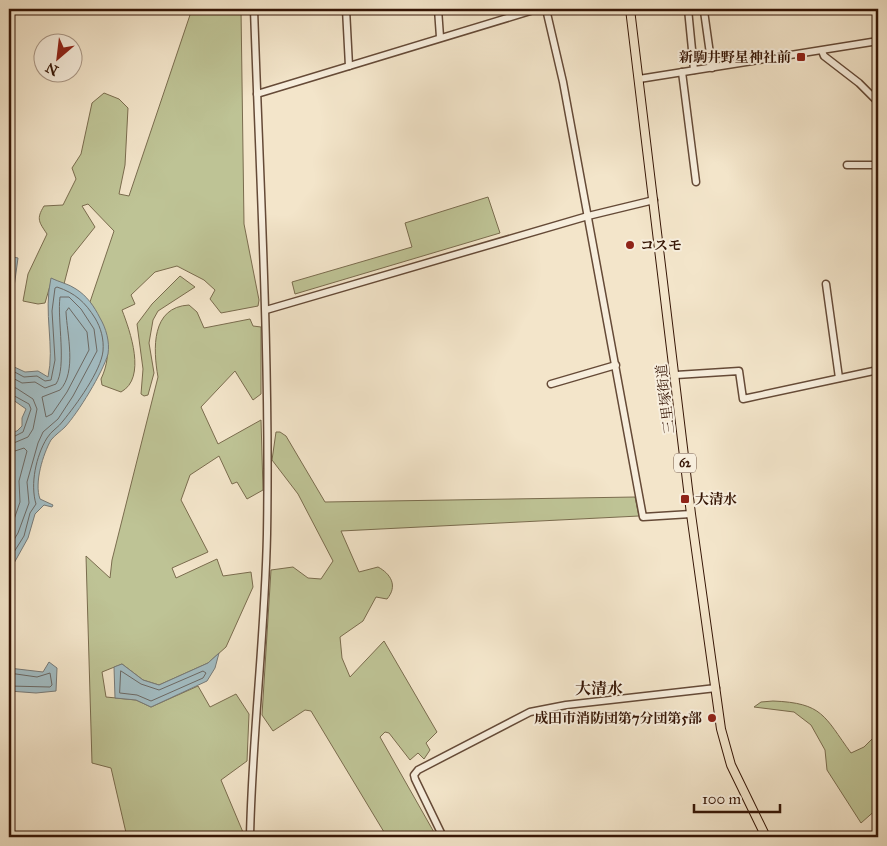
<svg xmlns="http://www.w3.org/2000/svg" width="887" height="846" viewBox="0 0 887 846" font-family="'IM FELL Great Primer','Noto Serif JP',serif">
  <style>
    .green { fill: #bec395; stroke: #7a6c4e }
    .water { fill: #a2bcc2; stroke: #777a77 }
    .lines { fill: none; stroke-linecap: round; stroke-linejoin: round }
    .shore { stroke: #6c6964; stroke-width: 1 }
    .minor-casing { stroke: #654a37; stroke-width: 9 }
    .major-casing { stroke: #361606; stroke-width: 10 }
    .minor { stroke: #f7eedd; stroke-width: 6 }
    .major { stroke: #f3e5ca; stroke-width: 8 }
    .poi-dot { fill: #8f2418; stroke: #f7eedd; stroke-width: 2 }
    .labels { text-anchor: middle; stroke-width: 4; stroke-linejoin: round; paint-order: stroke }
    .shield { fill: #f7eedd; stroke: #705746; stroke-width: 1 }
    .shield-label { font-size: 12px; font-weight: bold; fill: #361606 }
    .poi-label { font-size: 14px; font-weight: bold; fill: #361606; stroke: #f7eedd; text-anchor: end }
    .street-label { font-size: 14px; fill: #361606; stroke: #f7eedd }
    .quarter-label { font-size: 16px; font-weight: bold; fill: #361606; stroke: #f7eedd }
  </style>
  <rect width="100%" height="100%" fill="#f3e5ca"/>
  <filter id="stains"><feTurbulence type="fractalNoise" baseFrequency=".004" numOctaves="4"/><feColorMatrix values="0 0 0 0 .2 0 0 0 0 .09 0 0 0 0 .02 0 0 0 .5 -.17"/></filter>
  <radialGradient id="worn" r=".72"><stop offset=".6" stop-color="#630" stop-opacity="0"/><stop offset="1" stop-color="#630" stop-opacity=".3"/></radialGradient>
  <g class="green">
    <path d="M192,9H241L244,224L259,300L258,306L221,313L210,299L215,290L204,280L177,266L155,272L131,295L135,304L122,310C130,331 147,378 121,392L102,385L101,379C114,352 106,326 90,302L114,231L88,204L82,206L95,227L71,257L64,284L52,279L45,303L38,304L23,301L28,274L47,234C39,222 36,219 44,206L63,205L76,179L72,168L81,154L92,103L104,93L119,99L128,108L125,165L119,194L129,196Z"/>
    <polygon points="488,197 500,233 295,294 292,282 412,247 405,223"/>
    <polygon points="180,276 195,287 158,311 153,320 149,343 154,373 148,395 144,396 141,394 143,369 137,324 152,304"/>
    <path d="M189,305L197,312L204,328L250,319L253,326L261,327V394L253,400L235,371L201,407L218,444L261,420L263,490L247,499L237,482L232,484L219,456L190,475L181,500L208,552L172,568L176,578L217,559L223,576L251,572L253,587L226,647L208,663L159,685L143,680L122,664L102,672L106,697L136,700L151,707L198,686L210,707L236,694L249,714L247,761L221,780L245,837H127L111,768L92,763L86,556L110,578L112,560L158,377C153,349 151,307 189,305Z"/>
    <path d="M276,432H280L286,436L325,502L635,497L639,516L341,531L359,572L378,567C391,574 398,586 387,599L376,597L363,621L340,637L342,658L350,677L384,641L437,732L426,743L430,750L424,759L418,753L410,760L389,733L385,732L380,737L435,834L430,837H387L311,711L305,710L273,731L262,715L271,570L293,567L308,578L321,579L333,561L298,494L272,460Z"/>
    <path d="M773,701C823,703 824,716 851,753L864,747L878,733V808L861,823L827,770L825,750L811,725L794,712L754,707L761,702Z"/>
  </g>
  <g class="water">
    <polygon points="9,256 18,258 9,324"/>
    <path d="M51,278C59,282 69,284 76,289C87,296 94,306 100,318C106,328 110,342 108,354C103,372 78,413 65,427C61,431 55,435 51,440C43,454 34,483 40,499L53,505L52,507L44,505L35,514L28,538L13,565L11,624L9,628V443L12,432L17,431L22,426V418L26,409L9,397V368L10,365L25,372L38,371L48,377C55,346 43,313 51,278Z"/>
    <polygon points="219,653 215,668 207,681 151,707 136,700 115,698 114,667 122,664 143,680 159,685 208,663"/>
    <polygon points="49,662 57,668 56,691 36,693 9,691 9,668 43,672"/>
  </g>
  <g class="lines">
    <g class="shore">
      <path d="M69,308L87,332L89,350L67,392L52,414L46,417L42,397L60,390C77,372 67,334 66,312Z"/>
      <path d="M9,369L24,377L37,376L45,381L51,380L55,360L52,311L55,288L57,287C75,293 85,302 95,318C101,328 104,339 103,351C101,371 76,405 63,421C59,427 51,431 47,438C36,456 30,484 36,504L30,513L24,536L9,560"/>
      <path d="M9,376L22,383L35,382L45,388L56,384C67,367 57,320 60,297H69L81,309L94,329L97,351L73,396L58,419L43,432L38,443L27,482L29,503L18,533L9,548"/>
      <polyline points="9,386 16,388 33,399 37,409 33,429 28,437 9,445"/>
      <polyline points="9,393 29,404 31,409 23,432 9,439"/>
      <polyline points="9,453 24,448 27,451 19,481 20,502 9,534"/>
      <polygon points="121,671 141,684 159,690 203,671 206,673 203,678 151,701 137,695 120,693"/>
      <polyline points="9,673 37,677 50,673 52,685 50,687 9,686"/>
    </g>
    <g class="minor-casing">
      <g id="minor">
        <polyline points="346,9 349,66"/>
        <polyline points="438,9 440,37"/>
        <polyline points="546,9 563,82 643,517 691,514"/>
        <polyline points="688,9 694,70"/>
        <polyline points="707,9 704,11 712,68"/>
        <polyline points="822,51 824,56 859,83 878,102"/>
        <polyline points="682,72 696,182"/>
        <polyline points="639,79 878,41"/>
        <polyline points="257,94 537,9"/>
        <polyline points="847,165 878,165"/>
        <polyline points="826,284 839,378"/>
        <polyline points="266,310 588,216 654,200"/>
        <polyline points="676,375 739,371 743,399 878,370"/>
        <polyline points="551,384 616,365"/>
        <path d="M250,837C252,736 265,635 267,534C270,359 260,184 254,9"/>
        <polyline points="443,837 415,779 414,775 418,770 530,712 566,705 716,688"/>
      </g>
    </g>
    <g class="major-casing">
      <polyline id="major" points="630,9 691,514 721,729 731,765 766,837"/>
    </g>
    <use href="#minor" class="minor"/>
    <use href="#major" class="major"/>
  </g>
  <g class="poi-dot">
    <rect x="796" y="52" width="10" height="10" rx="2.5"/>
    <circle cx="630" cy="245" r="5"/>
    <rect x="680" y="494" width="10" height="10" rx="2.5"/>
    <circle cx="712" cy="718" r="5"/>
  </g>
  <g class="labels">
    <rect class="shield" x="674" y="453.5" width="22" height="19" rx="4"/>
    <g class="shield-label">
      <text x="685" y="467">62</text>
    </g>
    <g class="poi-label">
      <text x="791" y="62">新駒井野星神社前</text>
      <text x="640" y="250" text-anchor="start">コスモ</text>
      <text x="695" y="504" text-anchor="start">大清水</text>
      <text x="702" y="723">成田市消防団第7分団第5部</text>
    </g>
    <g class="street-label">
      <text transform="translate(665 399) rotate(-97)" y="5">三里塚街道</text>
    </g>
    <g class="quarter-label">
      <text x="599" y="694">大清水</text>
    </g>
  </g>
  <rect width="887" height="846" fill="none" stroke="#f3e5ca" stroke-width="30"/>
  <rect x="10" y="10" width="867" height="826" fill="none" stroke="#361606" stroke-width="2.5"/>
  <rect x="15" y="15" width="857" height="816" fill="none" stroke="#361606"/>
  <g transform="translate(58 58) rotate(208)"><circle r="24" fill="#f7eedd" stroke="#aa9887"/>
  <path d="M0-4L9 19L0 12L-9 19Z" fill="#8f2418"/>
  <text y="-8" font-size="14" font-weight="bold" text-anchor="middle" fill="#361606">N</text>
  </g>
  <path d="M694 804v8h86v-8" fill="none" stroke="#361606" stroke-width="2.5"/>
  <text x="702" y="804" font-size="15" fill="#361606" stroke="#f7eedd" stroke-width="4" paint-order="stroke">100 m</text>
  <rect width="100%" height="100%" filter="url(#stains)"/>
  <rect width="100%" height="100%" fill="url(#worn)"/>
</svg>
